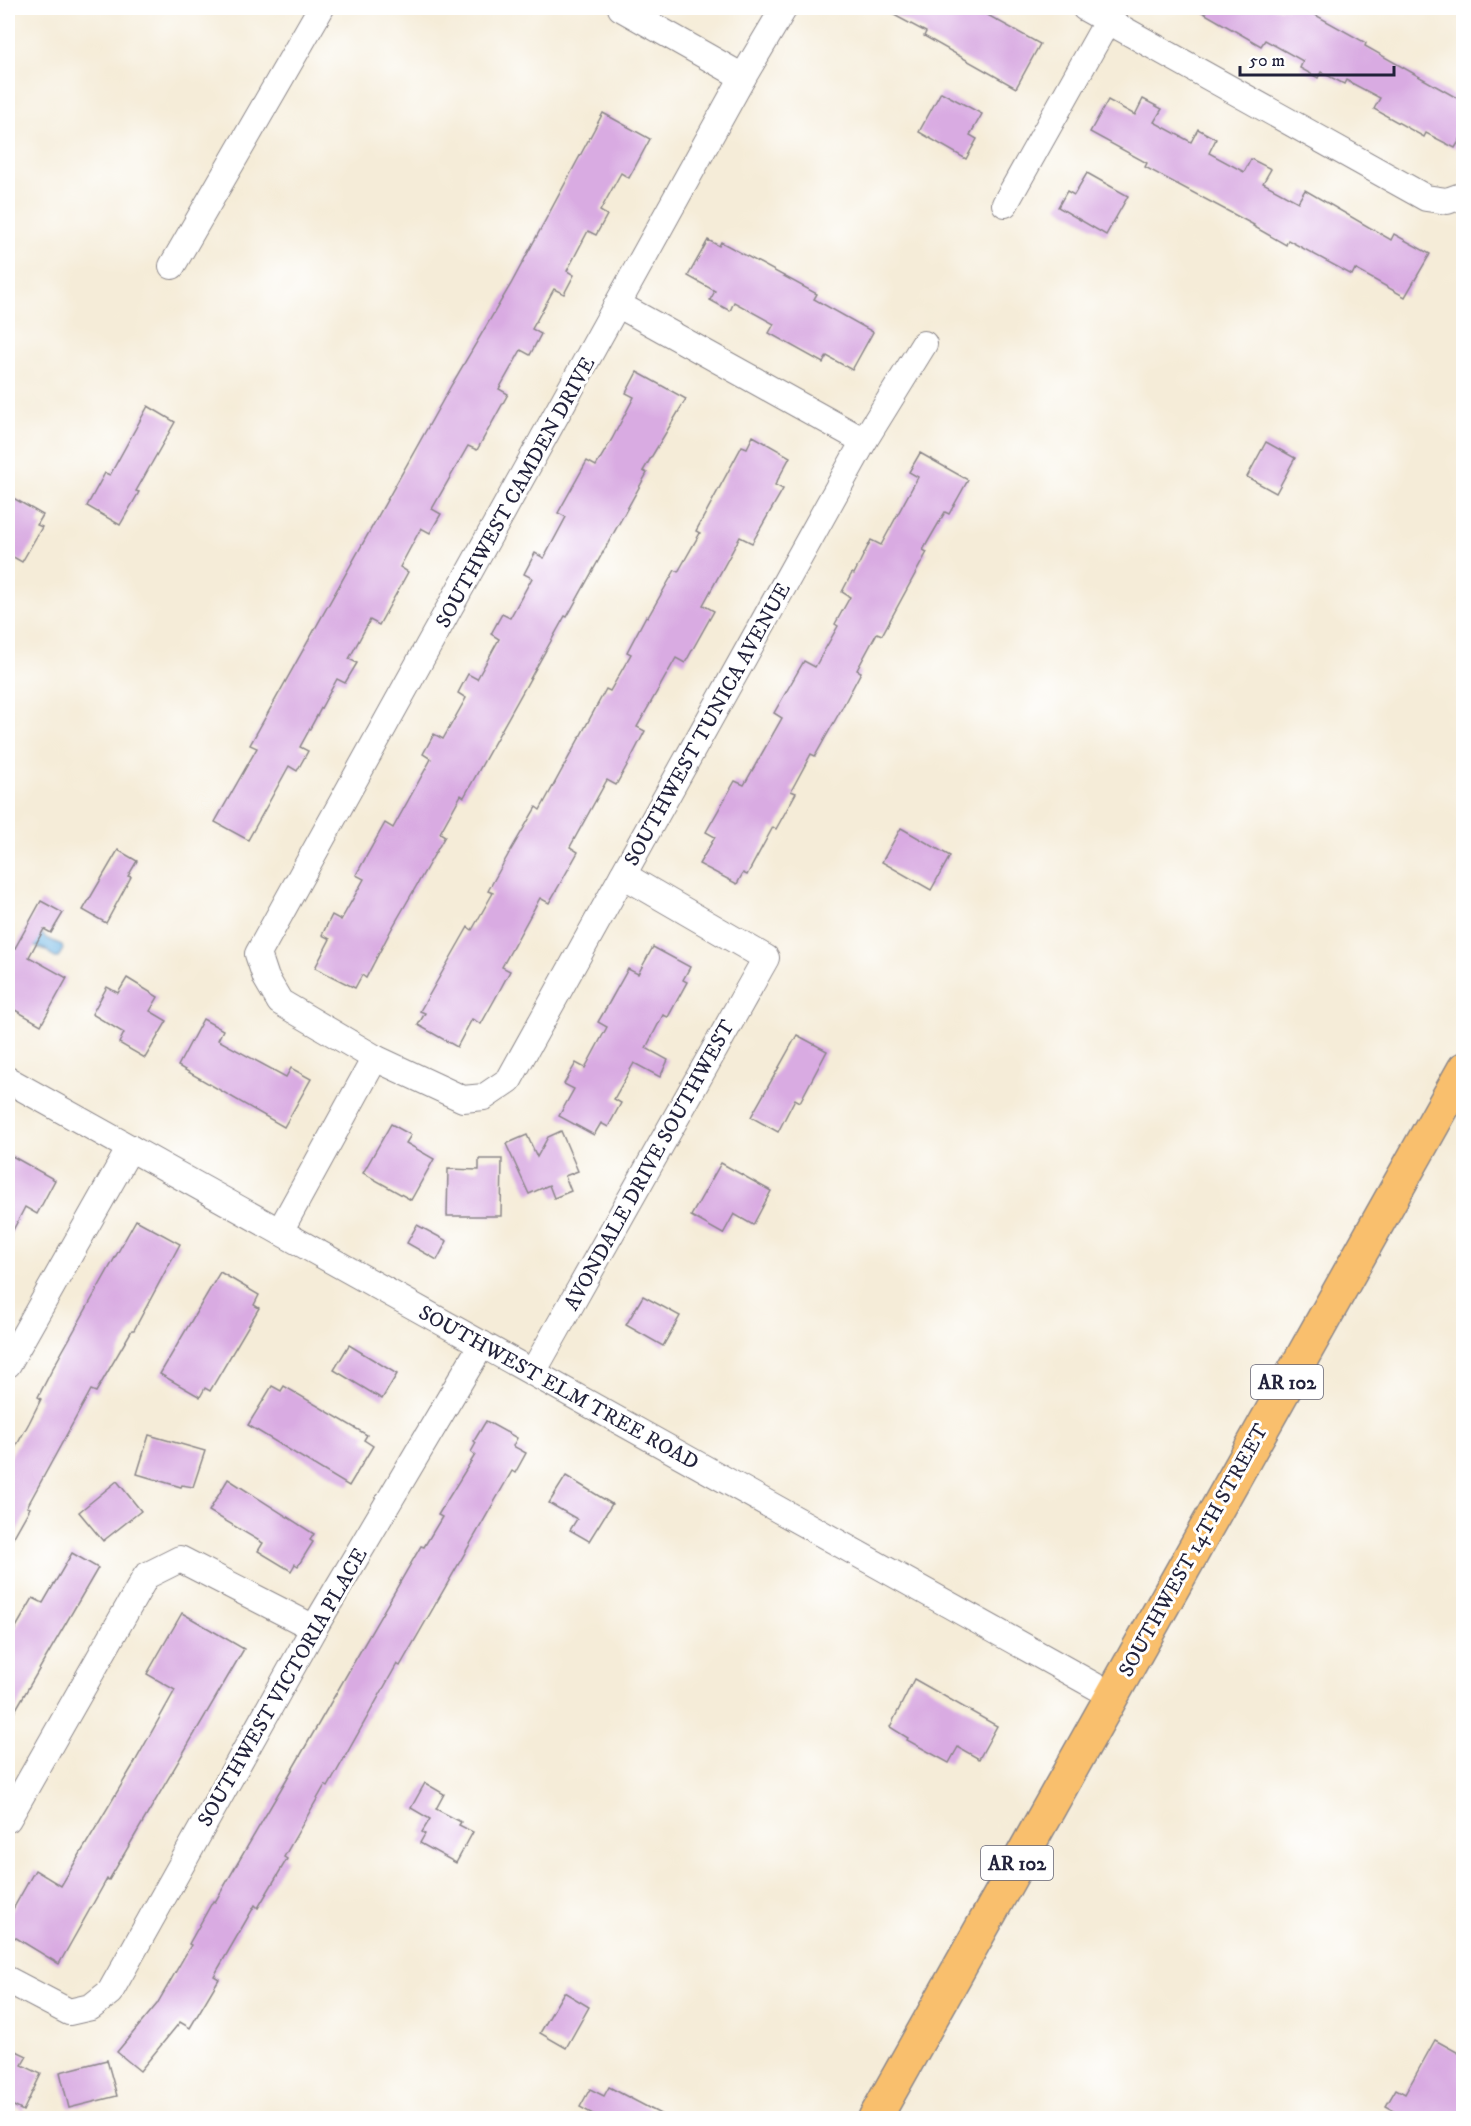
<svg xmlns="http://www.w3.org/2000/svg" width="1471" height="2126" viewBox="0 0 1471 2126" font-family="'IM FELL DW Pica',serif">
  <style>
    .water { fill: #6ab4e3; stroke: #466b8f; stroke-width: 1.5 }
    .building { fill: #d9abe2 }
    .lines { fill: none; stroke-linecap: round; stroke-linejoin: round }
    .minor-casing { stroke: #8c878a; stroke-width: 28 }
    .major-casing { stroke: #8c878a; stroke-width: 36 }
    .minor { stroke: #fff; stroke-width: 26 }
    .major { stroke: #f9bf6d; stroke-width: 33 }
    .labels { text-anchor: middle; stroke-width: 6; stroke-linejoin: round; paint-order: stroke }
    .shield { fill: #fff; stroke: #646476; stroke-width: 1.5 }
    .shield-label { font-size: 20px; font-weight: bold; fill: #22223b }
    .street-label { font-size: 21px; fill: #22223b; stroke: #fff }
  </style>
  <rect width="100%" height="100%" fill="#fff"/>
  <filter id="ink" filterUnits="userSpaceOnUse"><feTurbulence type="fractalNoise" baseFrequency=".0167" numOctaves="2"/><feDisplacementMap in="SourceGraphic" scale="12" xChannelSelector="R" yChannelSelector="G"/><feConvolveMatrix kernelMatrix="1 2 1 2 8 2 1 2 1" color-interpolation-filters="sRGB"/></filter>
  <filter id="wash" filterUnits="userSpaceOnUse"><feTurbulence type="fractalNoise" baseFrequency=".008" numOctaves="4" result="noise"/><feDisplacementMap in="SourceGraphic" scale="24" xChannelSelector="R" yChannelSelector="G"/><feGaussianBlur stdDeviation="1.35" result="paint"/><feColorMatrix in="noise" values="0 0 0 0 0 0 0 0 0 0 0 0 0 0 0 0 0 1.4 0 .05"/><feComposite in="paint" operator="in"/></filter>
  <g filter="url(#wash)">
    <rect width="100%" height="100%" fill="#f5ecd8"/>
    <polygon class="water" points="39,931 46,938 62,945 63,949 58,958 55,958 46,950 33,946"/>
    <g id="blocks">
      <g class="building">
        <polygon points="881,8 975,8 1040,44 1016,88 924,36 926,32"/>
        <polygon points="1195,8 1303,8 1366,43 1365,46 1464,102 1464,133 1455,148 1426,133 1424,137 1374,109 1380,98 1346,80 1344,84 1321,72 1318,78 1300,68 1303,61 1265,40 1261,46"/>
        <polygon points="941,92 982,114 970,135 977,139 966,159 919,132"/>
        <polygon points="1143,99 1162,109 1154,122 1191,142 1198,129 1216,139 1209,153 1244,172 1251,159 1271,169 1263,183 1298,202 1305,190 1391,240 1394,234 1430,254 1405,297 1355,269 1352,275 1288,240 1286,245 1253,226 1254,225 1145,167 1147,163 1090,132 1108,100 1135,115"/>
        <polygon points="603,113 650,139 629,178 621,173 600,211 607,215 596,235 588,231 567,271 574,275 564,294 554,289 532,329 541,334 530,355 521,350 499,389 508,394 477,450 468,446 432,509 441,514 430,533 421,528 400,567 408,572 379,625 370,620 349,659 357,663 345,683 337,679 300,747 308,751 297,771 289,766 248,840 215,822 257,748 250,745 452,384 511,284"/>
        <polygon points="1087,173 1128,196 1106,235 1058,207 1067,191 1074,195"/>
        <polygon points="708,240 719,246 721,242 817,294 814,299 873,332 852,370 827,356 823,363 769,333 774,324 734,302 730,311 710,300 715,291 688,276"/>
        <polygon points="637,372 686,399 643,471 647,473 567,617 565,616 464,797 461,795 440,833 445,836 391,930 366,978 362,975 355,988 315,968 330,939 322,935 332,915 341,920 364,879 356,875 385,823 393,828 431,759 423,754 434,734 443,739 466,698 458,693 468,674 477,679 499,639 491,634 502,614 510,618 532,578 524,574 535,553 544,558 566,517 558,513 587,461 596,466 612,439 634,397 626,393"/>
        <polygon points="148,406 175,422 136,491 139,492 120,525 87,506 105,473 110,475"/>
        <polygon points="753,436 790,457 775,485 783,489 752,543 740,537 703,605 714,611 685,663 676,658 637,727 645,731 630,760 616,785 607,780 570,847 578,852 560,884 549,903 540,898 502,967 510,971 495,999 481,1024 472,1019 457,1047 418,1025 425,1013 420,1011 468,927 472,930 493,893 488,891 508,855 536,807 540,810 606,689 610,691 631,654 627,652 646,616 648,617 675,570 678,572 700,533 696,531 742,446 747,448"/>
        <polygon points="1266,442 1295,458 1276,493 1247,477"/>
        <polygon points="920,453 968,480 949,514 945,512 923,550 927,552 882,635 877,633 857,670 861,672 842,708 815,756 811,754 791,791 796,793 776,829 773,827 747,875 743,873 737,884 699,864 715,837 706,832 735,781 744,785 782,718 774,713 804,661 815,667 838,626 835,624 850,597 842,592 852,573 854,574 871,540 881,545 918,477 909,472"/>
        <polygon points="8,495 43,515 37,525 42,527 22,562 8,554"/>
        <polygon points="901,828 950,856 931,890 882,862"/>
        <polygon points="118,850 137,861 128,876 131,877 106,923 83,910"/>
        <polygon points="41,901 63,913 51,933 44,929 29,957 67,978 41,1025 8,1006 8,961"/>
        <polygon points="653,947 690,967 683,980 687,982 668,1017 663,1015 646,1048 668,1060 660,1077 634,1063 614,1099 621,1103 608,1127 601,1123 594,1135 559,1116 574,1089 564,1084 576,1063 585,1068 607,1027 598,1022 609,1003 628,969 638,974"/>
        <polygon points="127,978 158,997 150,1011 167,1021 145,1058 119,1043 124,1033 92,1014 107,987 118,993"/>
        <polygon points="203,1019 223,1030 218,1040 286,1077 291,1068 311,1079 284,1127 178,1066"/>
        <polygon points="797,1035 827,1051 800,1102 795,1099 778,1132 751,1117"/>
        <polygon points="391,1124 411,1135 406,1143 434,1159 411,1200 363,1173"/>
        <polygon points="561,1131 578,1171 565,1176 571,1191 554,1198 549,1185 529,1194 506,1144 527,1135 537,1157 548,1137"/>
        <polygon points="12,1156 55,1180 37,1214 25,1207 8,1240 8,1164"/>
        <polygon points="479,1159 502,1159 501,1216 447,1216 448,1169 479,1170"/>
        <polygon points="721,1163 771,1191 753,1225 734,1214 723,1234 691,1216"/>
        <polygon points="136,1220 180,1244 134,1330 132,1330 96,1392 91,1390 27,1507 30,1508 8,1547 8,1461 29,1423 41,1399 38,1397 53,1368"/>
        <polygon points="417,1225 447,1241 437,1260 407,1243"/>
        <polygon points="220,1272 259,1295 254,1305 259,1308 210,1391 205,1388 200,1397 160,1374"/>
        <polygon points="643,1296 680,1316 663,1346 626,1325"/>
        <polygon points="349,1345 397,1374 382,1399 334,1370"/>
        <polygon points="272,1386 281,1391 284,1386 367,1435 364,1440 373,1446 349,1486 248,1425"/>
        <polygon points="486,1421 517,1438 513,1446 526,1453 515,1473 512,1471 400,1666 397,1664 328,1787 325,1785 284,1857 287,1859 258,1908 255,1905 214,1976 219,1979 190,2028 180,2022 140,2071 117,2052 157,2004 191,1945 189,1944 213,1901 215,1902 285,1782 421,1546 424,1547 442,1517 438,1515 475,1455 471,1452 476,1443 474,1441"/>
        <polygon points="149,1435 205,1451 193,1487 182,1485 181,1487 137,1474"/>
        <polygon points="566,1476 612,1504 589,1541 570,1530 577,1519 549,1503"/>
        <polygon points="228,1479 314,1534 310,1540 313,1542 298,1566 295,1564 291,1571 258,1551 263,1543 209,1511"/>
        <polygon points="117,1481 141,1511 103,1541 79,1512"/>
        <polygon points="72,1553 98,1568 8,1723 8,1641 33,1598 43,1603"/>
        <polygon points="182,1613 244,1649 109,1880 107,1879 59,1964 8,1933 8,1918 35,1870 61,1886 132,1767 175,1690 147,1674"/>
        <polygon points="914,1679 997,1726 979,1759 958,1747 949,1763 907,1740 908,1738 890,1727"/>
        <polygon points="425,1783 444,1794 436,1809 461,1822 459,1825 473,1832 456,1863 420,1843 425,1834 422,1832 430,1819 411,1808"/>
        <polygon points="564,1992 589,2007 566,2048 540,2033"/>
        <polygon points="1435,2040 1464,2056 1464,2118 1391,2118 1395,2111 1386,2106 1396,2089 1405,2094"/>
        <polygon points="8,2047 27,2056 22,2065 41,2074 23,2111 8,2103"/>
        <polygon points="107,2060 117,2096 69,2108 60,2072"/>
        <polygon points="609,2087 668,2118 600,2118 580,2107 590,2089 604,2096"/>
      </g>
    </g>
  </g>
  <g filter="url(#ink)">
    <use href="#blocks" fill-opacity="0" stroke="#8c878a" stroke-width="1.5"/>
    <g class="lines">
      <g class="minor-casing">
        <g id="minor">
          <polyline points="621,8 743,77"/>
          <polyline points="784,8 743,77 258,954 266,978 280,1002 375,1058 463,1099 484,1097 509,1080 864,441 924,344"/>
          <polyline points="1085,8 1426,198 1447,201 1464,195"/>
          <polyline points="1005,204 1108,20"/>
          <polyline points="172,266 321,8"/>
          <polyline points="619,305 864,441"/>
          <polyline points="8,1080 1111,1695"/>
          <polyline points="280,1231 375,1058"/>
          <polyline points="8,1364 130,1148"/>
          <polyline points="533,1372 766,958 623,875"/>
          <polyline points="8,1819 146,1576 180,1559 314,1628"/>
          <polyline points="8,1980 69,2012 91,2007 110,1992 314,1628 482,1344"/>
        </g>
      </g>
      <g class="major-casing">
        <polyline id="major" points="875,2118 1464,1069"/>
      </g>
      <use href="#minor" class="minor"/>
      <use href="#major" class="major"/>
    </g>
  </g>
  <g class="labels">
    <g class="shield">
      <rect x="1251" y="1365" width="72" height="34" rx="4.5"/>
      <rect x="981" y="1846" width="72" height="34" rx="4.5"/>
    </g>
    <g class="shield-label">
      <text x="1287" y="1389">AR 102</text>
      <text x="1017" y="1870">AR 102</text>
    </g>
    <g class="street-label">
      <text transform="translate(515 492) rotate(-61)" y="7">SOUTHWEST CAMDEN DRIVE</text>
      <text transform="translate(707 724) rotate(-61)" y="7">SOUTHWEST TUNICA AVENUE</text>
      <text transform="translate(649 1165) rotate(-61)" y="7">AVONDALE DRIVE SOUTHWEST</text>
      <text transform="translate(559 1387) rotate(29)" y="7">SOUTHWEST ELM TREE ROAD</text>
      <text transform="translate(1193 1550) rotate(-61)" y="7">SOUTHWEST 14TH STREET</text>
      <text transform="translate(282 1687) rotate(-60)" y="7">SOUTHWEST VICTORIA PLACE</text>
    </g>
  </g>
  <rect width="1471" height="2126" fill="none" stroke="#fff" stroke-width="30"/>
  <path d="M1240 66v9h154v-9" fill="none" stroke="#22223b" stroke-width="3"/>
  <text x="1249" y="66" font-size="18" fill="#22223b" stroke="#ffffff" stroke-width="4.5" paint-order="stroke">50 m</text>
</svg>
